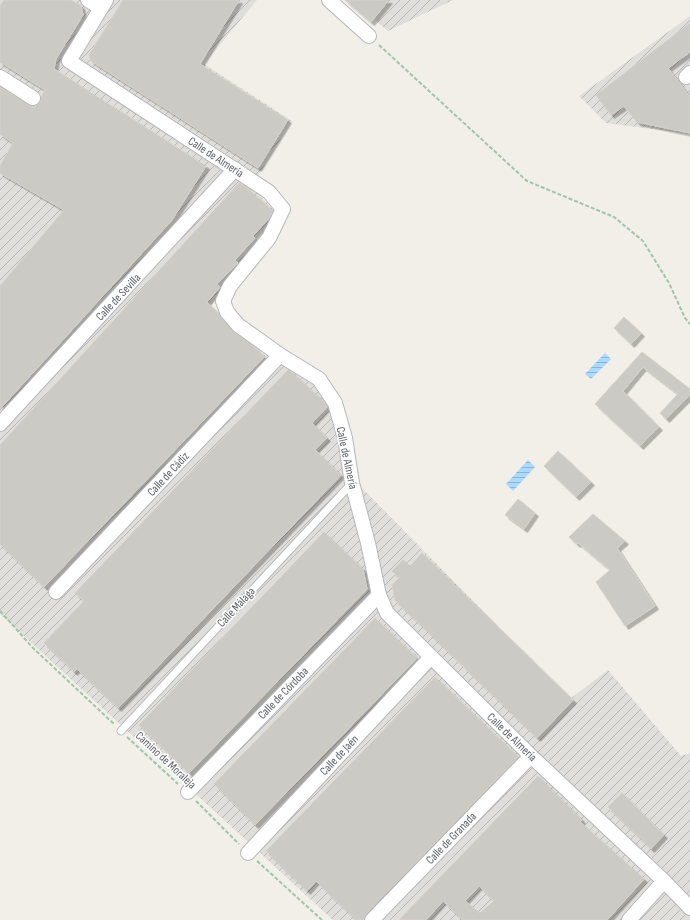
<svg xmlns="http://www.w3.org/2000/svg" width="690" height="920" viewBox="0 0 690 920" font-family="'Sofia Sans Condensed',sans-serif">
  <style>
    .industrial { fill: url(#industrial-furrows) }
    .water { fill: url(#water-rules) }
    .building { fill: #cccac5; stroke: #d6d1c6; fill-rule: evenodd; filter: url(#shadow) }
    .lines { fill: none; stroke-linecap: round; stroke-linejoin: round }
    .lane-casing { stroke: #b5b8bc; stroke-width: 9 }
    .street-casing { stroke: #b5b8bc; stroke-width: 16 }
    .path { stroke: #9cc7a9; stroke-width: 2; stroke-dasharray: 4 2; stroke-linecap: butt }
    .lane { stroke: #fff; stroke-width: 7 }
    .street { stroke: #fff; stroke-width: 14 }
    .labels { text-anchor: middle; stroke-width: 3; stroke-linejoin: round; paint-order: stroke }
    .street-label { font-size: 12px; fill: #5f6368; stroke: #fff }
  </style>
  <defs>
    <pattern id="industrial-furrows" width="10" height="10" patternUnits="userSpaceOnUse"><rect width="10" height="10" fill="#e0deda"/><path d="M-1 1l2-2M0 10L10 0M9 11l2-2" fill="none" stroke="#b9b8b5"/></pattern>
    <pattern id="water-rules" width="6" height="5" patternUnits="userSpaceOnUse"><rect width="6" height="5" fill="#aadaff"/><path d="M0 2.5h6" fill="none" stroke="#8eb4d2"/></pattern>
    <filter id="shadow"><feDropShadow dx="3.5" dy="3.5" stdDeviation="0" flood-color="#0004"/></filter>
  </defs>
  <rect width="100%" height="100%" fill="#f1efe8"/>
  <g class="industrial">
    <polygon points="0,0 257,0 204,64 292,121 251,187 278,214 208,309 266,356 299,368 332,407 347,473 570,699 608,670 681,756 690,753 690,920 333,920 0,614"/>
    <polygon points="351,0 453,0 388,31"/>
    <polygon points="690,16 690,134 606,123 579,96"/>
  </g>
  <g class="water">
    <polygon points="605,353 611,359 591,379 585,374"/>
    <polygon points="528,460 535,467 513,491 506,484"/>
  </g>
  <g class="building">
    <polygon points="4,0 71,0 81,6 83,15 56,59 54,69 206,166 172,220 0,409 0,286 64,210 0,173 0,166 13,143 0,134 0,87 34,108 40,102 41,97 45,90 0,62 0,6"/>
    <polygon points="123,0 239,0 200,64 288,120 258,168 91,61 89,55"/>
    <polygon points="345,0 389,0 371,22"/>
    <polygon points="690,23 690,52 668,68 690,97 690,133 637,122 624,106 611,115 596,95"/>
    <polygon points="239,183 246,187 273,211 269,218 253,236 255,238 235,260 238,263 217,284 220,287 207,302 218,313 221,317 232,331 251,344 264,357 44,587 0,544 0,445"/>
    <polygon points="624,317 641,333 631,344 614,328"/>
    <polygon points="642,352 690,389 690,395 666,419 660,413 678,394 643,367 623,391 659,427 640,446 595,404"/>
    <polygon points="288,370 294,374 324,402 327,407 312,423 327,438 315,450 341,475 118,708 77,669 74,672 44,643 84,601 75,593"/>
    <polygon points="558,451 591,482 576,497 544,466"/>
    <polygon points="518,499 535,513 524,529 505,515"/>
    <polygon points="593,514 625,541 617,548 655,606 625,626 596,582 610,570 578,543 577,544 569,537"/>
    <polygon points="324,532 363,569 367,589 189,773 139,725"/>
    <polygon points="422,553 573,700 537,738 395,600 392,585 399,578 392,571 403,560 410,566"/>
    <polygon points="375,618 417,658 255,825 214,784"/>
    <polygon points="435,677 518,757 366,914 363,920 356,920 316,881 307,891 266,851"/>
    <path d="M538,776L582,820L580,822L644,879L607,920H462L443,901L426,920H399ZM479,886L494,901L480,913L465,901Z"/>
    <polygon points="622,793 664,835 651,849 608,807"/>
  </g>
  <g class="lines">
    <g class="lane-casing">
      <polyline id="lane" points="121,731 352,483"/>
    </g>
    <g class="street-casing">
      <g id="street">
        <polyline points="88,0 101,8"/>
        <polyline points="106,0 69,61 269,192 283,209 269,238 230,286 223,301 227,312 238,325 280,355 319,379 335,403 345,438 352,483 368,543 379,595 387,613 531,756 664,881 690,908"/>
        <polyline points="329,0 369,36"/>
        <polyline points="0,77 33,98"/>
        <polyline points="686,77 690,73"/>
        <polyline points="0,424 235,169"/>
        <polyline points="56,592 280,355"/>
        <polyline points="188,792 379,595"/>
        <polyline points="248,853 431,657"/>
        <polyline points="372,920 531,756"/>
        <polyline points="629,920 664,881"/>
      </g>
    </g>
    <g class="path">
      <polyline points="379,45 527,181 614,217 643,241 669,283 685,318 690,324"/>
      <polyline points="0,611 33,648 114,724"/>
      <polyline points="127,737 178,784"/>
      <polyline points="196,801 239,844"/>
      <polyline points="257,861 322,920"/>
    </g>
    <use href="#lane" class="lane"/>
    <use href="#street" class="street"/>
  </g>
  <g class="labels">
    <g class="street-label">
      <text transform="translate(216 157) rotate(33)" y="4">Calle de Almería</text>
      <text transform="translate(118 297) rotate(-47)" y="4">Calle de Sevilla</text>
      <text transform="translate(347 458) rotate(78)" y="4">Calle de Almería</text>
      <text transform="translate(168 474) rotate(-47)" y="4">Calle de Cádiz</text>
      <text transform="translate(236 607) rotate(-47)" y="4">Calle Málaga</text>
      <text transform="translate(283 693) rotate(-46)" y="4">Calle de Córdoba</text>
      <text transform="translate(512 737) rotate(44)" y="4">Calle de Almería</text>
      <text transform="translate(339 755) rotate(-47)" y="4">Calle de Jaén</text>
      <text transform="translate(166 760) rotate(43)" y="4">Camino de Moraleja</text>
      <text transform="translate(451 838) rotate(-46)" y="4">Calle de Granada</text>
    </g>
  </g>
</svg>
